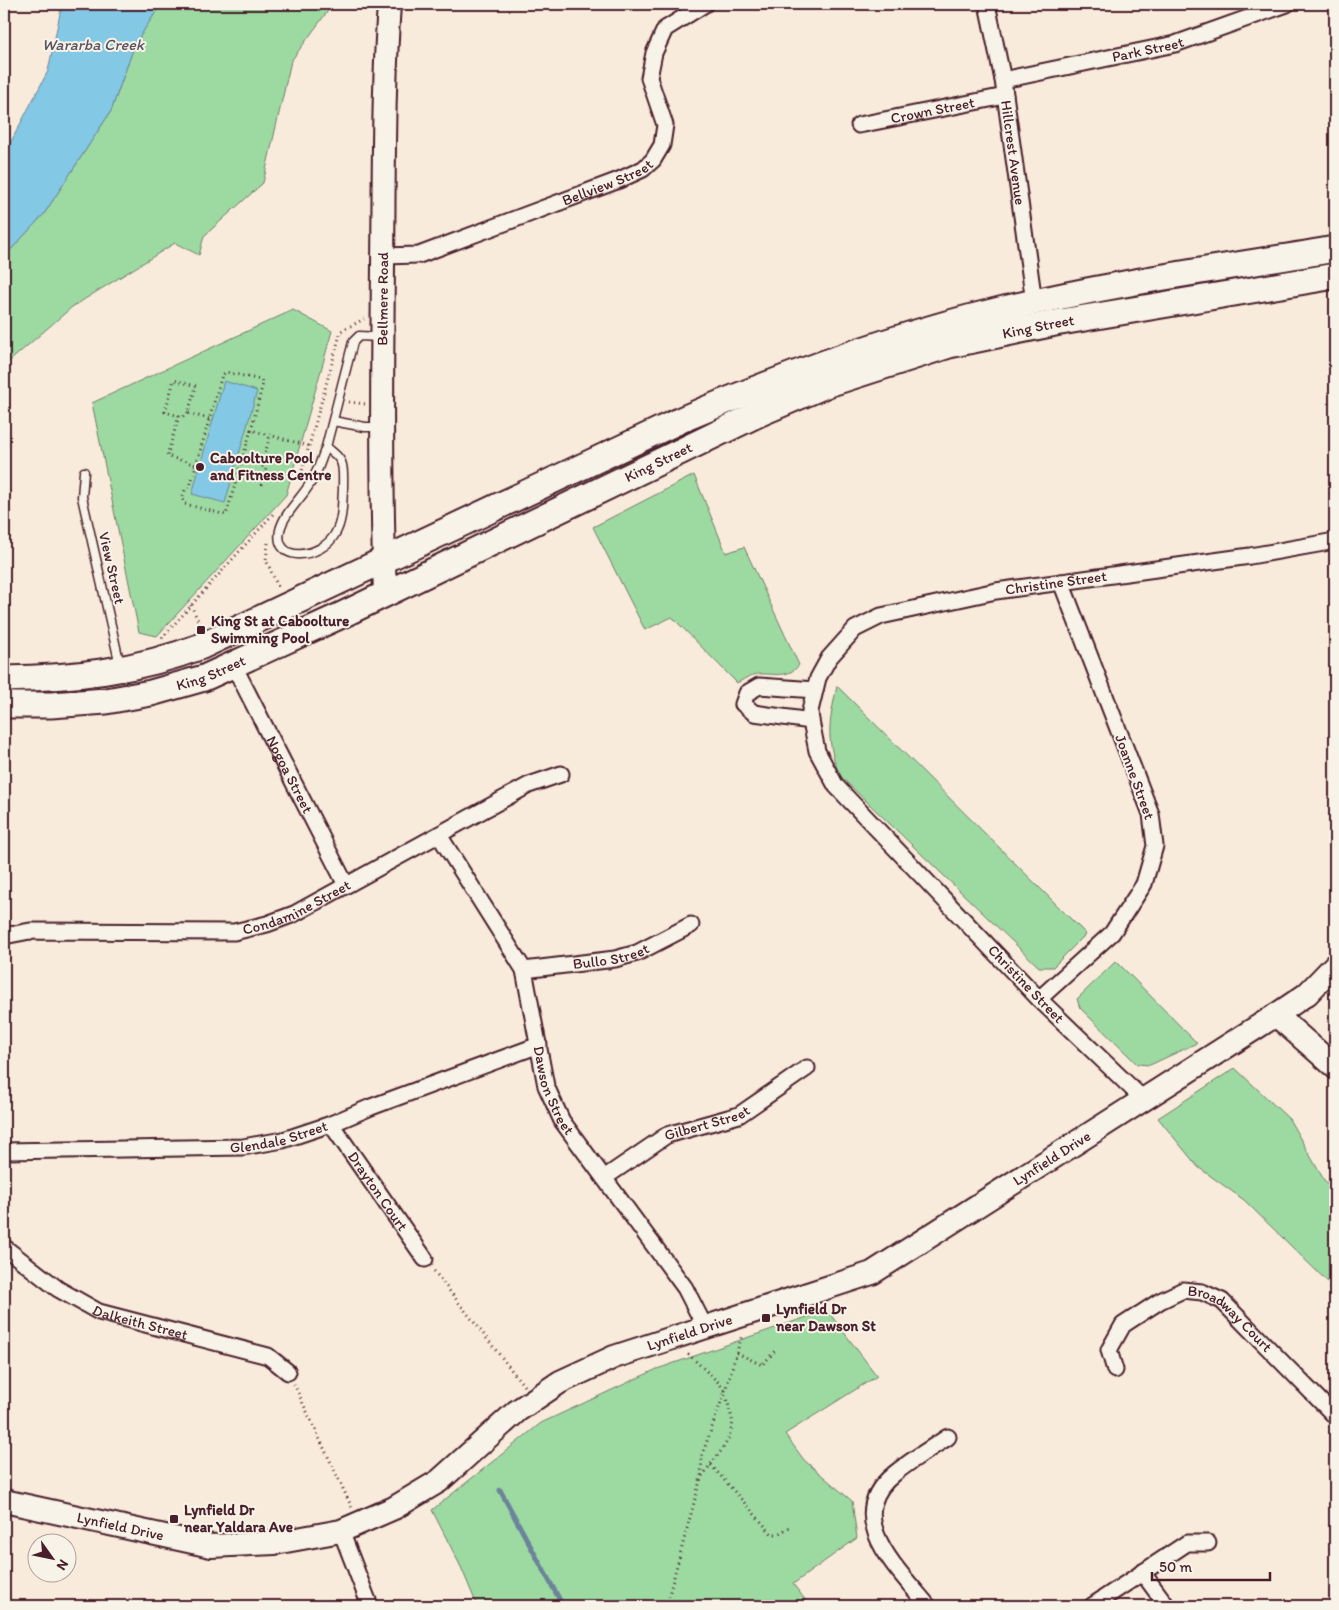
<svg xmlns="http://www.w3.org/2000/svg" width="1339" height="1610" viewBox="0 0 1339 1610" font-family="Itim,sans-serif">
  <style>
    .green { fill: #9cdaa2; stroke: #737c66 }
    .water { fill: #83c8e4; stroke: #6c849a }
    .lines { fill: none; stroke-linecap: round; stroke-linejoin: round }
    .stream { stroke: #6c849a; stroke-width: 5 }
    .lane-casing { stroke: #4a1f2b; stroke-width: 11 }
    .street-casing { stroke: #4a1f2b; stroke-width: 19 }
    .secondary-casing { stroke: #4a1f2b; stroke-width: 26 }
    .primary-casing { stroke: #4a1f2b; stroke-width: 29 }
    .path { stroke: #4a1f2b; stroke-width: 3; stroke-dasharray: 1 4; stroke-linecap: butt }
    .lane { stroke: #f7f3e8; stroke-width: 8 }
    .street { stroke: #f7f3e8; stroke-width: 15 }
    .secondary { stroke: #f7f3e8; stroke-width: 22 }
    .primary { stroke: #f7f3e8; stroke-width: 25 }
    .poi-dot { fill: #4a1f2b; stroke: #f7f3e8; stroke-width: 2 }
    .labels { text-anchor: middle; stroke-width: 4; stroke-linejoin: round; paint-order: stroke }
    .street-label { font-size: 15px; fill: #4a1f2b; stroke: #f7f3e8 }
    .poi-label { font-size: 15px; font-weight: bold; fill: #4a1f2b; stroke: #f7f3e8; text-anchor: start }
    .water-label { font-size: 16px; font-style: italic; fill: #5b5262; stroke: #f7f3e8 }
  </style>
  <rect width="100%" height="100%" fill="#f8ebdb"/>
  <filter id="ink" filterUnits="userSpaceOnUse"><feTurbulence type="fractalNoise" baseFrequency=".02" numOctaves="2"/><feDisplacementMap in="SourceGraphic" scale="10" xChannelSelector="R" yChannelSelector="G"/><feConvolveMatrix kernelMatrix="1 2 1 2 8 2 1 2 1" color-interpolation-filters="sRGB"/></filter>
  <g filter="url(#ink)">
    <g class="green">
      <polygon points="161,4 333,4 291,61 263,183 204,236 199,255 175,243 72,307 4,366 4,257 44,214 111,111 135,44"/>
      <polygon points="293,310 332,331 286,495 157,636 139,632 92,403"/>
      <path d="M694,475L726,553L744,547L799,665C788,679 774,673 758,674C750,675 744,679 737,683L672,617L645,630L593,527Z"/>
      <path d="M837,686L1086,934L1053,967H1039L840,776C825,739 829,723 837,686Z"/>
      <polygon points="1116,961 1197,1043 1150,1065 1137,1064 1080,1008 1077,999"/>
      <polygon points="1235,1068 1289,1119 1324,1180 1335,1190 1335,1289 1244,1200 1198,1167 1158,1118"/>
      <polygon points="827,1310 877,1376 785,1434 804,1460 852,1501 857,1538 793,1584 810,1606 477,1605 461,1567 432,1510 541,1423 657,1369"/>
    </g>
    <g class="water">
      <polygon points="62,4 161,4 135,44 111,111 44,214 4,257 4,155 48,71"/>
      <polygon points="224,381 257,391 225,503 192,494"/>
    </g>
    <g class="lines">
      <polyline class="stream" points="500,1490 563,1606"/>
      <g class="lane-casing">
        <g id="lane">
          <polyline points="333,421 365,427 380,427"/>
          <path d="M326,447C321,459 318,472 311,482C302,498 284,513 280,530C273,565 322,558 335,534C343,520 342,504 343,489C343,466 346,461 326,447L353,342L359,336L380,337"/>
          <polyline points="84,472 82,497 120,665"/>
        </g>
      </g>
      <g class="street-casing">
        <g id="street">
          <path id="s1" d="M987,4L1003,80L1034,302"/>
          <path id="s2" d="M1003,80L1175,44L1287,4"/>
          <path id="s3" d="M859,125L1005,96"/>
          <path id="s4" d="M383,256L419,255L619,180L643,169L653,160L662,145L665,125L649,78L654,53L665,29L705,4"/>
          <path id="s5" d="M234,666L346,885"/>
          <polyline points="811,721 754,713 743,704 747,693 759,686 815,690"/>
          <path id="s6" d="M439,835L524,970L546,1086L562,1121L685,1288L705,1327"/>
          <path id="s7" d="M4,936L30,931L234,932L267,924L294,914L529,785L561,774"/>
          <path id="s8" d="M524,970L615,959L637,953L691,925"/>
          <polyline points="1039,999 1112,933 1144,884 1155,846 1151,814 1061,582"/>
          <path id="s9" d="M1143,1099L1039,999L836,786L817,751L811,721L810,711L818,678L829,658L855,629L881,616L996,591L1250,556L1335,541"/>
          <path id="s10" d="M331,1124L425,1259"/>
          <path id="s11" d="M4,1151L243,1147L283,1140L331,1124L371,1107L539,1045"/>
          <path id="s12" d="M604,1178L667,1135L739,1115L807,1068"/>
          <path id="s13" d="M4,1247L58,1289L99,1312L268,1356L288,1372"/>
          <path id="s14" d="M1115,1370L1109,1350L1123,1325L1160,1301L1183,1290L1202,1292L1222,1301L1335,1416"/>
          <polyline points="341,1531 370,1606"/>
          <polyline points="1142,1572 1167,1606"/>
          <path d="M928,1606C898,1569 841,1517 894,1474C911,1460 930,1449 948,1437"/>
          <polyline points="1092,1606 1187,1543 1208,1543"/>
        </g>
      </g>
      <g class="secondary-casing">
        <g id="secondary">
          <path id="s15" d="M385,594C381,484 382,374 383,265C384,178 383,91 389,4"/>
          <polyline points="1276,1015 1335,1067"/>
          <path id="s16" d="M4,1501L211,1546L275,1543L341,1531L394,1508L439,1481L517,1411L560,1382L614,1357L872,1273L1276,1015L1307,994L1335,965"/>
        </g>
      </g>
      <g class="primary-casing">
        <g id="primary">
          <path d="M4,679C72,678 137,671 202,646L683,419C786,375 891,336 1000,310C1110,283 1224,268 1335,249"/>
          <path id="s17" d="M4,705H51L106,701L151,693L204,678L344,614L758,414L828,384L949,345L1055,323L1335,276"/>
        </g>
      </g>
      <g class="path">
        <polyline points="349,402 365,404"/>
        <polyline points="188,413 183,417 165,412 174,380 196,386 188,413 209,419"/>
        <polyline points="179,416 167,456 196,465"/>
        <polyline points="251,430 226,515 185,504 182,498 185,490 190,486 222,375 226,372 261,380 263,383 251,430 309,446"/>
        <polyline points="301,475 341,331 364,319"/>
        <polyline points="262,485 266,469 262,466 270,435"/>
        <polyline points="268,543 266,560 279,589"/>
        <polyline points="191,605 200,625"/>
        <polyline points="162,638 273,514"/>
        <polyline points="434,1271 524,1386"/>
        <polyline points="737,1353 762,1365 776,1350"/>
        <polyline points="294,1384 352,1508"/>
        <polyline points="711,1465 772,1534 778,1534 790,1527"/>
        <polyline points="702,1476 724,1447 729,1437 733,1423 725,1391 742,1335"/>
        <polyline points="666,1606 701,1477 702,1455 725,1391 719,1383 686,1352"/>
      </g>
      <use href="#lane" class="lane"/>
      <use href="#street" class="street"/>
      <use href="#secondary" class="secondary"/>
      <use href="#primary" class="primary"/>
    </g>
  </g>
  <g class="poi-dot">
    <circle cx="200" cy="467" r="5"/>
    <rect x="196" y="625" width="10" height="10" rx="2.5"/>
    <rect x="761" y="1313" width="10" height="10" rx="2.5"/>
    <rect x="169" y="1514" width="10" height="10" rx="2.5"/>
  </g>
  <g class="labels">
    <g class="street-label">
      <text dy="5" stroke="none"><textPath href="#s2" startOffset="148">Park Street</textPath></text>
      <text dy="5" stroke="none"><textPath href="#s3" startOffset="75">Crown Street</textPath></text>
      <text dy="5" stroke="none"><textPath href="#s1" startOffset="151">Hillcrest Avenue</textPath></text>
      <text dy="5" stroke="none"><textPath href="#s4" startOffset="238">Bellview Street</textPath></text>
      <text dy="5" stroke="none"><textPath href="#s15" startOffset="295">Bellmere Road</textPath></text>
      <text dy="5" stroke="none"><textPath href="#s17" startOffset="1111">King Street</textPath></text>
      <text dy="5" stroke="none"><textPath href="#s17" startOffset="706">King Street</textPath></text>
      <text transform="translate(112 568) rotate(77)" y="5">View Street</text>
      <text dy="5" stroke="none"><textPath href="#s9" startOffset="822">Christine Street</textPath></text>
      <text dy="5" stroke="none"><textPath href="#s17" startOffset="211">King Street</textPath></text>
      <text dy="5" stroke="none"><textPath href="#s5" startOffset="122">Nogoa Street</textPath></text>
      <text transform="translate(1135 777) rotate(70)" y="5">Joanne Street</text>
      <text dy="5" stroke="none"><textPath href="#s7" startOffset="298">Condamine Street</textPath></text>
      <text dy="5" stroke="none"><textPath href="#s8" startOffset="88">Bullo Street</textPath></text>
      <text transform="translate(1026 984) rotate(46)" y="5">Christine Street</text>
      <text dy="5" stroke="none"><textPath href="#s6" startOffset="284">Dawson Street</textPath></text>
      <text dy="5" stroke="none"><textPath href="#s12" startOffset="118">Gilbert Street</textPath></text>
      <text dy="5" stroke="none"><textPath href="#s11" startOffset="276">Glendale Street</textPath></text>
      <text dy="5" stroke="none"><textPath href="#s16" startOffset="1154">Lynfield Drive</textPath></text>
      <text dy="5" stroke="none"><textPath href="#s10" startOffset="82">Drayton Court</textPath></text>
      <text dy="5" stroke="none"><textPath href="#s13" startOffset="158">Dalkeith Street</textPath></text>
      <text dy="5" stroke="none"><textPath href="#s14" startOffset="176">Broadway Court</textPath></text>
      <text dy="5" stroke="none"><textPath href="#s16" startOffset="749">Lynfield Drive</textPath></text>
      <text dy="5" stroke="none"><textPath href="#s16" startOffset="119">Lynfield Drive</textPath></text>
    </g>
    <g class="poi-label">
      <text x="210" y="463">Caboolture Pool<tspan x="210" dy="17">and Fitness Centre</tspan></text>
      <text x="211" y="626">King St at Caboolture<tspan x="211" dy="17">Swimming Pool</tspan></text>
      <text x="776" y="1314">Lynfield Dr<tspan x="776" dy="17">near Dawson St</tspan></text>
      <text x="184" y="1515">Lynfield Dr<tspan x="184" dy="17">near Yaldara Ave</tspan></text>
    </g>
    <g class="water-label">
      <text x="93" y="50">Wararba Creek</text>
    </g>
  </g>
  <rect width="1339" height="1610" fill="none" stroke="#f7f3e8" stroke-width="20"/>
  <rect x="10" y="10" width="1319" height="1590" fill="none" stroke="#4a1f2b" stroke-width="2" filter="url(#ink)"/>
  <g transform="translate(52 1558) rotate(123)"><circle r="24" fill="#f7f3e8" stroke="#b29e9c"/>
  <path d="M0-4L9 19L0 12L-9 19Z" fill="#4a1f2b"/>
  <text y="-8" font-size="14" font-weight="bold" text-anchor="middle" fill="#4a1f2b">N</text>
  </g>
  <path d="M1152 1572v8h118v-8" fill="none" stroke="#4a1f2b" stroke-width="2.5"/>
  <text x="1159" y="1572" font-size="15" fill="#4a1f2b" stroke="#f7f3e8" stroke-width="4" paint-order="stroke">50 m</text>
</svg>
